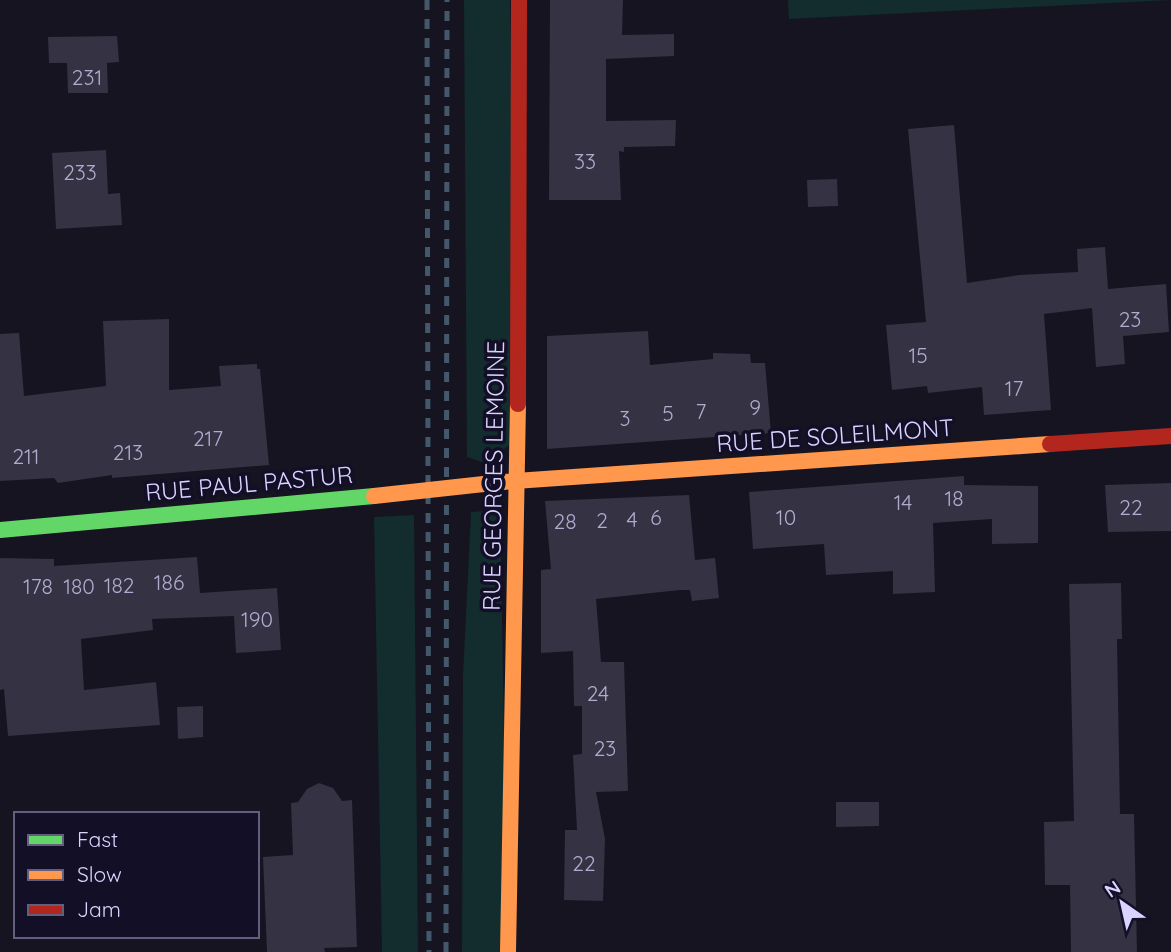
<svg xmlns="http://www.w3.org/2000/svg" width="1171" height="952" viewBox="0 0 1171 952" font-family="Quicksand,sans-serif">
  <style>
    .green { fill: #132c2d }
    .building { fill: #343243 }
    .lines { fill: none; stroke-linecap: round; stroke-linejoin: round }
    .fast { stroke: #63d668; stroke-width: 16 }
    .slow { stroke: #ff974d; stroke-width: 16 }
    .jam { stroke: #b3261e; stroke-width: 16 }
    .rail { stroke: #43596b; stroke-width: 5; stroke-dasharray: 10 9; stroke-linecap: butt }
    .slow-bridge { stroke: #ff974d; stroke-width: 16 }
    .labels { text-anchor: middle; stroke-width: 7; stroke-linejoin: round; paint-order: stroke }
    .number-label { font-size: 21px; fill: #b0acd0 }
    .street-label { font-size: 24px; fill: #d9d4ff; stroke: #130f26 }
  </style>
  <rect width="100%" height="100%" fill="#161421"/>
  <g class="green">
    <polygon points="464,0 510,0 518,439 485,463 467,457"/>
    <polygon points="788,0 1171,0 789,19"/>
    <polygon points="500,510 508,952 462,952 463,676 471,512"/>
    <polygon points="414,515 418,952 382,952 374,517"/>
  </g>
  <g class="building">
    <polygon points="550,0 623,0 622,35 674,34 674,56 606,59 606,121 676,120 675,146 624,147 624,152 619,151 621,200 549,200"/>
    <polygon points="117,36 119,62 107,63 108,93 68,93 67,63 49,63 48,37"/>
    <polygon points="954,125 967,283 1019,275 1078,272 1077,249 1105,247 1108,289 1166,284 1169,332 1123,336 1125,364 1096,367 1092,308 1044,314 1051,410 984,415 982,387 928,393 927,386 892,390 886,325 926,322 908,129"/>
    <polygon points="106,150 108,194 120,193 122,225 56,229 52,153"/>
    <polygon points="837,179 838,206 808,207 807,180"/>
    <polygon points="169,319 169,390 221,386 219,366 257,364 257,369 260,369 269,465 112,478 112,475 58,483 54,478 0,481 0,334 19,333 24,396 106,386 103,321"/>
    <polygon points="648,331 650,365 713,359 713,353 750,354 751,363 765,363 771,433 547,449 547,336"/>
    <polygon points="964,476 964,485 1038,486 1038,543 992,544 992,519 933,523 935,592 893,594 893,571 826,575 824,544 753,549 749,492"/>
    <polygon points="1171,483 1171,531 1108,532 1105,485"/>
    <polygon points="689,495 695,560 715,558 719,598 692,601 690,590 680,590 596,599 601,662 624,662 628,791 596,792 605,839 603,901 564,900 565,830 577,830 573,755 582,754 582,706 574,706 573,651 541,653 541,570 551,569 545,501"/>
    <polygon points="197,557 200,593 277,588 281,650 236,653 234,616 152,619 153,630 81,639 84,690 156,682 160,725 8,736 4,689 0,690 0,558 54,559 54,566"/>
    <polygon points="1121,583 1122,639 1117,639 1120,814 1134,814 1137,952 1071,952 1070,885 1045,885 1044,822 1074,821 1069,584"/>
    <polygon points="203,706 203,737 178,739 177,707"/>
    <polygon points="319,783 333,788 342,801 352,800 357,947 324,948 325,952 267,952 263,857 293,855 291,803 298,802 307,789"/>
    <polygon points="836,802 879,802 879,826 836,827"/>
  </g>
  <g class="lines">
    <polyline class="fast" points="0,530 374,496"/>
    <g class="slow">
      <polyline points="502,482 1050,444"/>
      <polyline points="508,952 518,404"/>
    </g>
    <g class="jam">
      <polyline points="518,404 519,0"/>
      <polyline points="1050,444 1171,436"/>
    </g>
    <g class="rail">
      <polyline points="427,0 429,952"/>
      <polyline points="446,952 447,0"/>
    </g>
    <polyline class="slow-bridge" points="374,496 502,482"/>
  </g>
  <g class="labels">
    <g class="number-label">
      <text x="87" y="85">231</text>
      <text x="585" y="169">33</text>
      <text x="80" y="180">233</text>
      <text x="1130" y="327">23</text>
      <text x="918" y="363">15</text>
      <text x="1014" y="396">17</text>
      <text x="755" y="415">9</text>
      <text x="701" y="419">7</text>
      <text x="668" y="421">5</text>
      <text x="625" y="426">3</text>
      <text x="208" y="446">217</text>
      <text x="128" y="460">213</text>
      <text x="26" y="464">211</text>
      <text x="954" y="506">18</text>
      <text x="903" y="510">14</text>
      <text x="1131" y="515">22</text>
      <text x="656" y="525">6</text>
      <text x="786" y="525">10</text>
      <text x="632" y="527">4</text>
      <text x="602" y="528">2</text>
      <text x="565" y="529">28</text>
      <text x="169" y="590">186</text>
      <text x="119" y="593">182</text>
      <text x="38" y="594">178</text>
      <text x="79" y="594">180</text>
      <text x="257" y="627">190</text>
      <text x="598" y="701">24</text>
      <text x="605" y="756">23</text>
      <text x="584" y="871">22</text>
    </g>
    <g class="street-label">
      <text transform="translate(835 436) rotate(-4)" y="8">RUE DE SOLEILMONT</text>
      <text transform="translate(494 476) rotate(-89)" y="8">RUE GEORGES LEMOINE</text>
      <text transform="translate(249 484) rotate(-5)" y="8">RUE PAUL PASTUR</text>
    </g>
  </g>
  <rect x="14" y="812" width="245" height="126" fill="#130f26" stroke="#625e7d" stroke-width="2"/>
  <rect x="28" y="835" width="35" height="10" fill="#63d668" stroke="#625e7d" stroke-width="2"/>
  <text x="77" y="847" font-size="21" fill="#d9d4ff">Fast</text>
  <rect x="28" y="870" width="35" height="10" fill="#ff974d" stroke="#625e7d" stroke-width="2"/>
  <text x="77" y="882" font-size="21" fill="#d9d4ff">Slow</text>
  <rect x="28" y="905" width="35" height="10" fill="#b3261e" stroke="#625e7d" stroke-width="2"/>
  <text x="77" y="917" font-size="21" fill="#d9d4ff">Jam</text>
  <g transform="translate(1122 903) rotate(326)" stroke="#130f26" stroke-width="5" paint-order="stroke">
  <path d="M0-5L12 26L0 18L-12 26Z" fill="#d9d4ff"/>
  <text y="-10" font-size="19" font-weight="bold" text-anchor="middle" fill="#d9d4ff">N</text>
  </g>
</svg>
